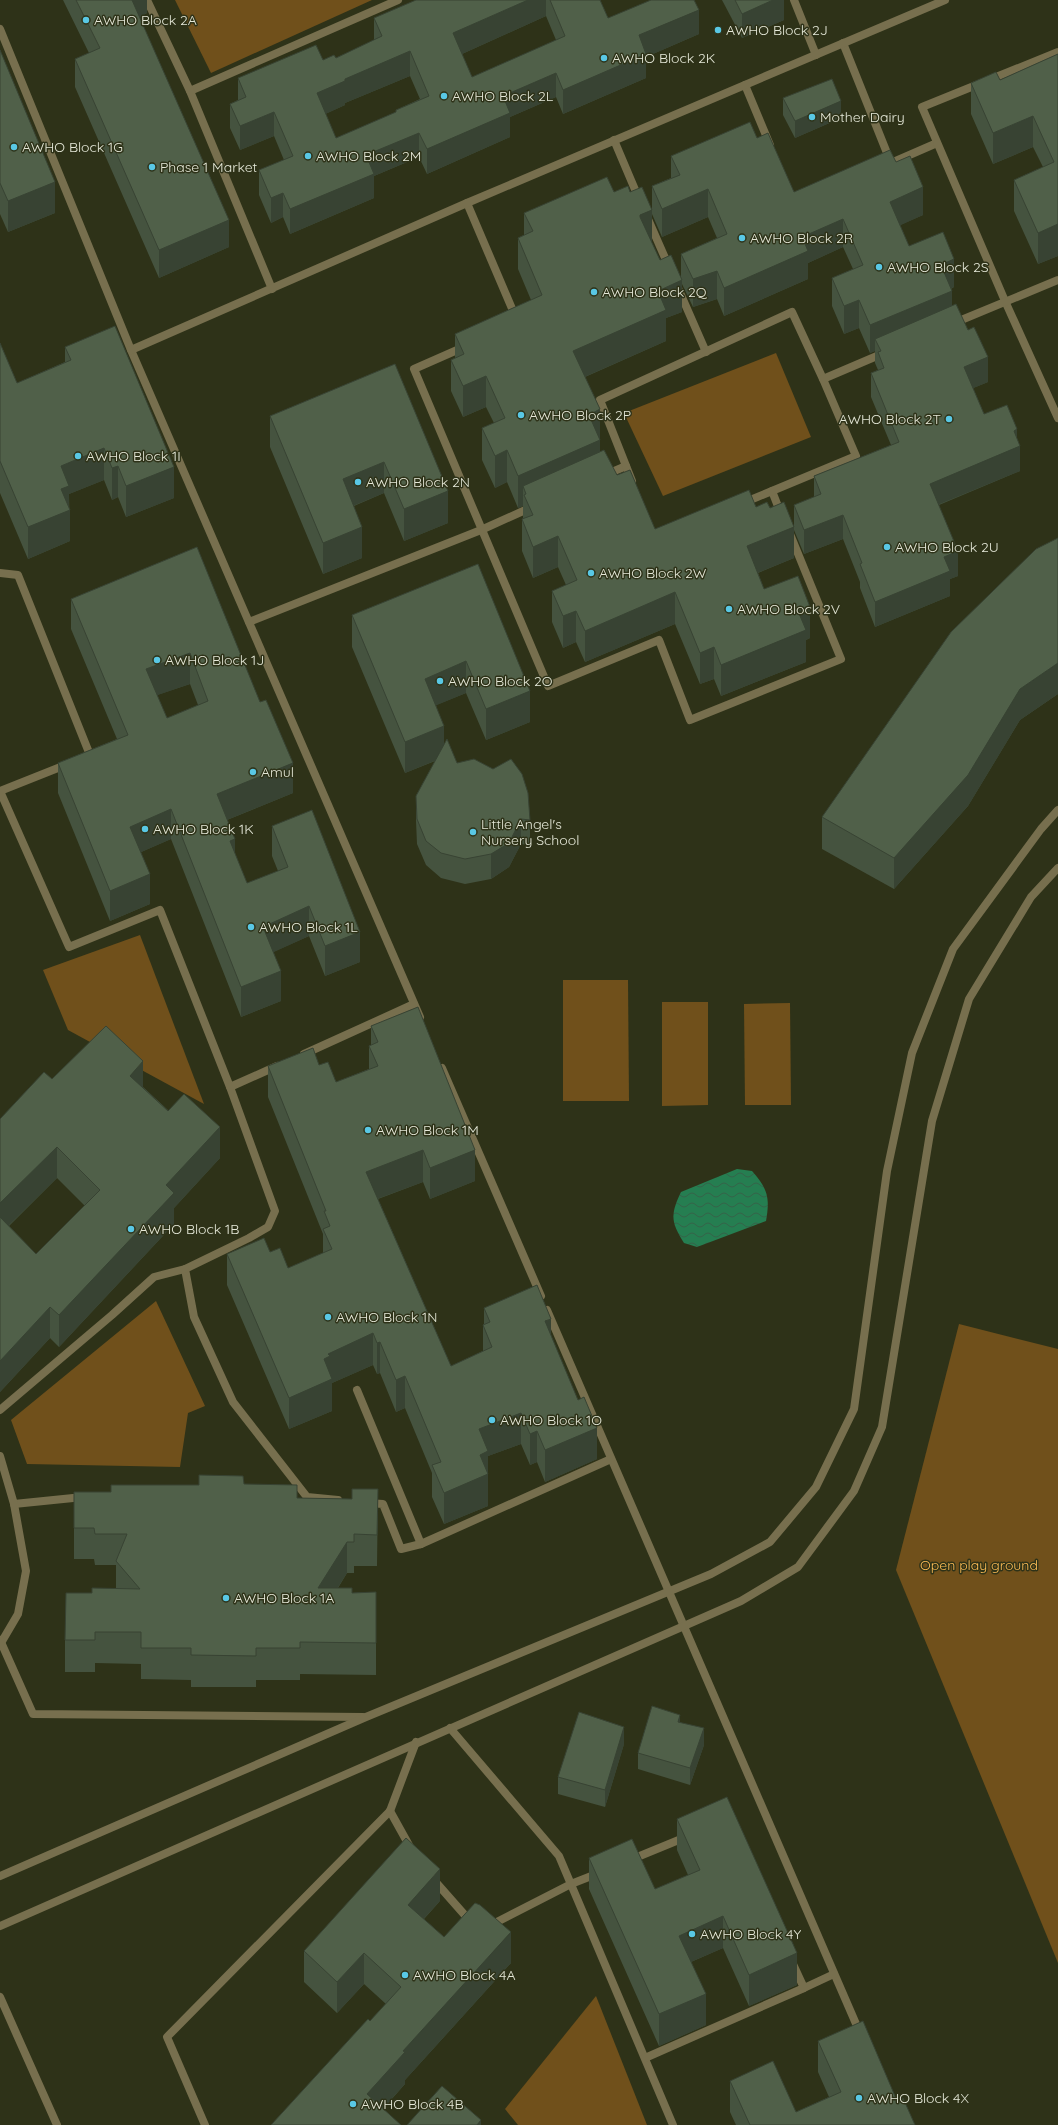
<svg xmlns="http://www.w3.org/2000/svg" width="1058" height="2125" viewBox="0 0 1058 2125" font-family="Quicksand,sans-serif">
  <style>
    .green { fill: #70501b }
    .water { fill: url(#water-waves) }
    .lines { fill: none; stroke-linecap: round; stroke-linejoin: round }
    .service { stroke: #776f4e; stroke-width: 8 }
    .minor { stroke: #776f4e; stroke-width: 8 }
    .tertiary { stroke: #776f4e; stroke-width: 8 }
    .wall { fill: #45533f; fill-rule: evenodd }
    .shaded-wall { fill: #384333 }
    .building { fill: #506049; stroke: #384333; fill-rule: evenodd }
    .poi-dot { fill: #59c8e5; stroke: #2e3218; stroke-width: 1.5 }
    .labels { text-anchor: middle; stroke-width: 3; stroke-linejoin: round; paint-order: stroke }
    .poi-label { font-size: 14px; fill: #e5e8d8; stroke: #2e3218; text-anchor: start }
    .park-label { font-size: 14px; fill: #fdbc55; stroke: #2e3218 }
  </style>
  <defs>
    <pattern id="water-waves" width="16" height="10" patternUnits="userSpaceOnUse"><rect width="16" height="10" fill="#257e51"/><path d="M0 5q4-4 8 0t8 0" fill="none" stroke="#356249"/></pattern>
  </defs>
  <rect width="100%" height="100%" fill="#2e3218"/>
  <g class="green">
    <polygon points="175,0 372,0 211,73"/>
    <polygon points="776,353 811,437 663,496 624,413"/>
    <polygon points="140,935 204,1104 68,1030 43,970"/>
    <polygon points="563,980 628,980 629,1101 563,1101"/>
    <polygon points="662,1002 708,1002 708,1105 662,1106"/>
    <polygon points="790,1003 791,1105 745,1105 744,1004"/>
    <polygon points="156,1301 205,1406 188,1413 180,1467 27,1464 11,1420"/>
    <polygon points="959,1324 1058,1349 1058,1963 896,1570"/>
    <polygon points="596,1996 647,2125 518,2125 505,2109"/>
  </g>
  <path class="water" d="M737,1169L752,1171C768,1189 770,1198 766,1221L697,1247L684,1243C671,1222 670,1215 681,1192Z"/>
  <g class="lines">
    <g class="service">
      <polyline points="190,91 398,0"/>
      <polyline points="14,1504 83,1497"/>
    </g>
    <g class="minor">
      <polyline points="147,0 190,91 272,289"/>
      <polyline points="794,0 816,55"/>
      <polyline points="0,29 131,350 420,1017"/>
      <polyline points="843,43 891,163 937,143"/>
      <polyline points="1058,52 922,107 1005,301 1058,418"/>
      <polyline points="745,85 770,145"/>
      <polyline points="614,140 639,199"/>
      <polyline points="467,203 516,318"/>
      <polyline points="648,219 669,267"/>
      <polyline points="678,288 706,352"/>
      <polyline points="954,323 1058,280"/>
      <polyline points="464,347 414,369 548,686 659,640 690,720 841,659 790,534"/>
      <polyline points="131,350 467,203 945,0"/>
      <polyline points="605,475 626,466"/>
      <polyline points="632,481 600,400 792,312 823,379"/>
      <polyline points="772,491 781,514"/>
      <polyline points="743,503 856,456 823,379 884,353"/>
      <polyline points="0,573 18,575 90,755 84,757"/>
      <polyline points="249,622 481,530 532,507"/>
      <polyline points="68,764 0,791 69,947 160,910 230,1087"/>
      <polyline points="304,1054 414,1004"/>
      <polyline points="277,1066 230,1087 275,1211 268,1227 249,1238 185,1269 194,1317 233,1402 307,1497 338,1500"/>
      <polyline points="442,1068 541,1296"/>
      <polyline points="547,1310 860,2033"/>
      <polyline points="357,1390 421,1544"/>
      <polyline points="0,1410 112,1315 154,1277 185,1269"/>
      <polyline points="0,1456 14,1504 26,1571 18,1614 1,1643"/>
      <polyline points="368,1503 383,1504 401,1549 421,1544 611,1459"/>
      <polyline points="0,1640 33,1714 363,1717"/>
      <polyline points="450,1728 559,1856 673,2125"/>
      <polyline points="390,1811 410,1847"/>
      <polyline points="630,1860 686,1837"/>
      <polyline points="0,1876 366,1717 711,1574 770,1542 816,1487 854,1409 887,1171 912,1053 953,949 1041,829 1058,810"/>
      <polyline points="433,1879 470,1921"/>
      <polyline points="0,1926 741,1601 798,1567 854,1491 882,1427 932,1121 969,999 1031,897 1058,868"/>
      <polyline points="489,1926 571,1884 599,1873"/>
      <polyline points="804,1988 834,1974"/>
      <polyline points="645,2058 804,1988 792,1962"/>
      <polyline points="205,2125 167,2037 390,1811 416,1742"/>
    </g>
    <polyline class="tertiary" points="0,1997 57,2125"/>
  </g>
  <g class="wall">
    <polygon points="63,0 147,0 147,13 140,17 229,247 159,278 75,87 75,59 89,53"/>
    <path d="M416,0H600L608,18L699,34L646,57V78L563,114L556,97L510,117V137L427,174L419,157L374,176V198L290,234L283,217L271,223L259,195V170L284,160L274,136L240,150L230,128V104L238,100V78L336,58L374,40V18ZM546,16L556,40L472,77L462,54ZM410,76L420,99L396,110V112L336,138L325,114L345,105V103Z"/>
    <polygon points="722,0 784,0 784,20 742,38"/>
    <polygon points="0,50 55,213 8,232 0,214"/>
    <polygon points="1058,54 1058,256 1038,264 1014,211 1014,180 1043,167 1033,147 993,164 971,114 971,83 1000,80"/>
    <polygon points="783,98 841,118 795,138 783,115"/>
    <polygon points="757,138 794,192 896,162 923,215 900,225 909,246 954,287 951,289 952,306 988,382 973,388 984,414 1017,439 1020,471 939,505 958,576 950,579 950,596 875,627 860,588 860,582 843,539 804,554 794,530 794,505 814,497 814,476 891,445 871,397 871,373 878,370 875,363 875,351 870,353 859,328 844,334 832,306 832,278 853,269 843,247 808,263 808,279 724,316 717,299 693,307 682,284 682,312 666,318 666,341 585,377 600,441 600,452 655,529 756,507 770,508 794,558 758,573 764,589 810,638 806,640 806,662 721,696 714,679 700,684 675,624 585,662 576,642 563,648 552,622 552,591 566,585 558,567 533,578 522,551 522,519 523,519 523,506 518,508 507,482 495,488 482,460 482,428 494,423 486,407 463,417 451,391 451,360 455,358 455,334 531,300 518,269 518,238 524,235 524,213 614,192 652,241 651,241 660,260 681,278 681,254 717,238 708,217 662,237 652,214 652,186 671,178 671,156"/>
    <polygon points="0,343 17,383 65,362 65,347 174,498 126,517 118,497 112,500 104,480 69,494 70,541 28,559 0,493"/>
    <polygon points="395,364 448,523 404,541 384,493 354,506 362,558 323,574 270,447 270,416"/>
    <polygon points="1058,538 1058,694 1020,720 968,806 894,889 822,849 822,817"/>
    <path d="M197,547L293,793L227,820L235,855L247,883L278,871L272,856V826L360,962L325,976L309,936L273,952L281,1001L241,1017L171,839L141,852L150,904L110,921L58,793V763L117,739L71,629V599ZM190,684L198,705L167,718L157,695Z"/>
    <polygon points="478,564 530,722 486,740 466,693 436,705 444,744 457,763 530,820 530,845 521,844 509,867 491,879 465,884 441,878 426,865 417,844 416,821 416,796 435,761 405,773 352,647 352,615"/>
    <polygon points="371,1026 475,1181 430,1199 423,1182 378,1199 451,1366 483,1351 483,1325 484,1324 484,1308 551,1337 597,1459 545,1482 537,1462 530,1465 521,1444 488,1456 488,1506 444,1524 432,1497 432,1473 405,1408 396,1412 380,1373 377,1374 373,1365 332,1383 332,1411 289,1429 227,1285 227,1254 270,1252 288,1268 323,1253 323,1234 268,1097 268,1066 319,1065 336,1082 369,1069 369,1046 371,1045"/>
    <path d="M52,1079L143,1087L220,1158L174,1208V1224L59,1347L50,1338L0,1392V1119ZM57,1178L85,1206L36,1254L9,1226Z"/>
    <polygon points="244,1484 297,1498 352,1499 378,1489 377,1566 354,1566 354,1573 347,1573 338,1588 352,1593 376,1592 376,1675 300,1674 300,1680 256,1680 256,1687 191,1687 191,1680 141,1679 141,1664 95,1663 95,1672 65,1672 65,1640 116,1589 116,1565 95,1565 94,1559 74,1559 74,1492 111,1492 199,1485"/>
    <polygon points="680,1722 704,1745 690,1785 638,1769 638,1753"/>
    <polygon points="624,1744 605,1807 558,1794 558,1777"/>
    <polygon points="677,1819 797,1985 749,2006 723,1948 691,1962 706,2025 659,2046 589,1889 589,1858 655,1889 688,1875 677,1850"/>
    <polygon points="440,1901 424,1919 444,1937 511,1963 405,2080 405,2084 383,2109 271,2125 386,2004 364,1984 337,2013 304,1982 304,1951"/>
    <polygon points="818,2041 895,2096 915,2125 736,2125 730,2112 730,2081 796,2112 829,2097 818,2072"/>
  </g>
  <g class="shaded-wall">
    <polygon points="130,0 147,0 147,13 130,22"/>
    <polygon points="528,0 546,0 546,16 453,58 453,33"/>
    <polygon points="773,0 784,0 784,20 742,38 742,14"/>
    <polygon points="699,10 699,34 646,57 646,78 563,114 563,90 639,35"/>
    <polygon points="410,51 410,76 345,103 345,105 317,118 317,93 345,79"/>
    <polygon points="556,73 556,97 510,117 510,137 427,174 427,149 503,96"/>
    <polygon points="841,101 841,118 795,138 795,121"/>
    <polygon points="274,112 274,136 240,150 240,126"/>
    <polygon points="1033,116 1033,147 993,164 993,133"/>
    <polygon points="419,133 419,157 374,176 374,198 290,234 290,209 366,155"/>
    <polygon points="55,182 55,213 8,232 8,201"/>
    <polygon points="923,187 923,215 890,230 890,202"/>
    <polygon points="708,189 708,217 662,237 662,209"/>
    <polygon points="283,193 283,217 271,223 271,198"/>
    <polygon points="652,210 652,241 640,246 640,215"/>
    <polygon points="843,219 843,247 808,263 808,279 724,316 724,288 802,237"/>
    <polygon points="229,220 229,247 159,278 159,250"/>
    <polygon points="1058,224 1058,256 1038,264 1038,233"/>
    <polygon points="954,259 954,287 941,293 941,265"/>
    <polygon points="717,271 717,299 693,307 693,279"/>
    <polygon points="682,280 682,312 666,318 666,341 573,382 573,351 658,291"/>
    <polygon points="952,291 952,319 875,339 875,351 870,353 870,325"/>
    <polygon points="859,300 859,328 844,334 844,306"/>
    <polygon points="988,357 988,382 964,392 964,367"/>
    <polygon points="486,376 486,407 463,417 463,386"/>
    <polygon points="600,409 600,472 526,494 523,486 523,506 518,508 518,476 589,415"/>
    <polygon points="1017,429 1017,447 1020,446 1020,471 930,508 930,484 1014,431"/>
    <polygon points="104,448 104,480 69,494 69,510 70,510 70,541 28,559 28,527 61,466"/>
    <polygon points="507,450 507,482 495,488 495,456"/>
    <polygon points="384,462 384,493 343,510 343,479"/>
    <polygon points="118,466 118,497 112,500 112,468"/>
    <polygon points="174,467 174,498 126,517 126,486"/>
    <polygon points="448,491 448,523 404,541 404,509"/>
    <polygon points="843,515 843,539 804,554 804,530"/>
    <polygon points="362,527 362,558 323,574 323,543"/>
    <polygon points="794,527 794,558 747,577 747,546"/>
    <polygon points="558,536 558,567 533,578 533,547"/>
    <polygon points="958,551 958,576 950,579 950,596 875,627 875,602 944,557"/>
    <polygon points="675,592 675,624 585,662 585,631"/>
    <polygon points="810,607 810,638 806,640 806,662 721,696 721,665 798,611"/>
    <polygon points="576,611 576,642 563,648 563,616"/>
    <polygon points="714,647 714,679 700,684 700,653"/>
    <polygon points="190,653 190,684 146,699 146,669"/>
    <polygon points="466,661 466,693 425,710 425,679"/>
    <polygon points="1058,663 1058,694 1020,720 968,806 894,889 894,858 1020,689"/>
    <polygon points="530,691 530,722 486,740 486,709"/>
    <polygon points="444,726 444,757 405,773 405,742"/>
    <polygon points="293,763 293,793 217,824 217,794"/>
    <polygon points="171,809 171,839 130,857 130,827"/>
    <polygon points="521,819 521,844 509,867 491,879 491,854"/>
    <polygon points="235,839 235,869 230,841"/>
    <polygon points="150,874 150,904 110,921 110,891"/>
    <polygon points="309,906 309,936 263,957 263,927"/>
    <polygon points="360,932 360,962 325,976 325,946"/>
    <polygon points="281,971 281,1001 241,1017 241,987"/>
    <polygon points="143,1061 143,1092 130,1076"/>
    <polygon points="220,1127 220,1158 174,1208 174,1224 59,1347 59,1315 166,1185"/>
    <polygon points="57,1147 57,1178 0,1234 0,1203"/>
    <polygon points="423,1150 423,1182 366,1203 366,1172"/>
    <polygon points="475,1150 475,1181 430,1199 430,1168"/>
    <polygon points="50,1307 50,1338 0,1392 0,1361"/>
    <polygon points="551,1319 551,1350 545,1321"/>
    <polygon points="373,1333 373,1365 332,1383 332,1411 289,1429 289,1398 328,1354"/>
    <polygon points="380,1342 380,1373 377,1374 377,1343"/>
    <polygon points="405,1376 405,1408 396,1412 396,1380"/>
    <polygon points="521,1413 521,1444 488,1456 488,1506 444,1524 444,1493 479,1429"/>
    <polygon points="597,1428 597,1459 545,1482 545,1450"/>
    <polygon points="537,1431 537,1462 530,1465 530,1434"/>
    <polygon points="347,1542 347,1573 318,1619 318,1588"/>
    <polygon points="680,1715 680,1732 678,1722"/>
    <polygon points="624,1727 624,1744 605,1807 605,1790"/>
    <polygon points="704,1728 704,1745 690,1785 690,1768"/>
    <polygon points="440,1869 440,1901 408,1936 408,1905"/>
    <polygon points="723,1916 723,1948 679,1967 679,1936"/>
    <polygon points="511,1932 511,1963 405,2080 405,2084 368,2125 367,2094 403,2051"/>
    <polygon points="364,1953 364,1984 337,2013 337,1982"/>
    <polygon points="797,1953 797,1985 749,2006 749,1975"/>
    <polygon points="706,1994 706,2025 659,2046 659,2014"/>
    <polygon points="481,2120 481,2125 477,2125"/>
  </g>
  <g class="building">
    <polygon points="76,0 132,0 229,220 159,250 75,59 100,48"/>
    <path d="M416,0H528L453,33L472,77L565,36L550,0H600L608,18L651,0H694L699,10L639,35L646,54L563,90L556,73L503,96L510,113L427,149L419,133L366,155L374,174L290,209L283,193L271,198L259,170L293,156L274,112L240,126L230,104L246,97L238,78L316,45L323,60L334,55L336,58L382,36L374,18ZM410,51L429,96L396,110V112L336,138L317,93L345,81V79Z"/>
    <polygon points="735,0 773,0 742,14"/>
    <polygon points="0,50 55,182 8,201 0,183"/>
    <polygon points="1058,54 1058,224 1038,233 1014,180 1054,162 1033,116 993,133 971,83 996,72 1000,80"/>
    <polygon points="832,79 841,101 795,121 783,98"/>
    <polygon points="750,122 757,138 768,133 794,192 890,150 896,162 910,156 923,187 890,202 909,246 943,232 954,259 941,265 952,291 870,325 859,300 844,306 832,278 863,265 843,219 802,237 808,251 724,288 717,271 693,279 681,254 727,234 708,189 662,209 652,186 680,175 671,156"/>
    <polygon points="607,177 614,192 628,186 630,192 642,187 652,210 640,215 640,217 660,260 671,255 682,280 658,291 666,310 573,351 600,409 589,415 600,440 518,476 507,450 495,456 482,428 505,418 486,376 463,386 451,360 464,354 455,334 542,295 518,238 533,231 524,213"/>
    <polygon points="956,304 968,330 974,327 988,357 964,367 984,414 1007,405 1017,429 1014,431 1020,446 930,484 958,551 944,557 950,571 875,602 860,564 862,563 843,515 804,530 794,505 821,494 814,476 899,442 871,373 884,368 878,352 881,351 875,339"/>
    <polygon points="115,326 174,467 126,486 118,466 112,468 104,448 61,466 69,486 61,489 70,510 28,527 0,461 0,343 17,383 71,360 65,347"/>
    <polygon points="395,364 448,491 404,509 384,462 343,479 362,527 323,543 270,416"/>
    <polygon points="604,450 617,475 630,470 655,529 749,490 756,507 767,502 770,508 784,502 794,527 747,546 764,589 798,576 810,607 798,611 806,630 721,665 714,647 700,653 675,592 585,631 576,611 563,616 552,591 577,580 558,536 533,547 522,519 533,515 524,495 526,494 523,486"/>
    <polygon points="1058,538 1058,663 1020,689 968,775 894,858 822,817 951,632 1036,549"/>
    <path d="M197,547L260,702L266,700L293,763L217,794L235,839L230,841L247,883L288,867L272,826L312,810L360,932L325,946L309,906L263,927L281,971L241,987L171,809L130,827L150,874L110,891L58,763L128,735L71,599ZM190,653L208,701L167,718L146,669Z"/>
    <polygon points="478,564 530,691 486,709 466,661 425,679 444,726 405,742 352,615"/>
    <polygon points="447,739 457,763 474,759 493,769 511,759 522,774 528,793 530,820 521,819 509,843 491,854 465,859 441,853 426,841 417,819 416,796"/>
    <polygon points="418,1007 475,1150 430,1168 423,1150 366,1172 451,1366 492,1347 483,1325 490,1322 484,1308 537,1285 551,1319 545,1321 578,1400 584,1397 597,1428 545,1450 537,1431 530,1434 521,1413 479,1429 488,1451 480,1455 488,1474 444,1493 432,1465 441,1462 405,1376 396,1380 380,1342 377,1343 373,1333 328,1354 330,1356 324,1359 332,1379 289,1398 227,1254 264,1238 270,1252 280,1248 288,1268 332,1249 323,1229 330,1226 324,1211 326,1211 268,1066 313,1048 319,1065 328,1062 336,1082 378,1066 369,1046 378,1042 371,1026"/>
    <polygon points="106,1026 143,1061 130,1076 168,1111 184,1094 220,1127 166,1185 174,1193 59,1315 50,1307 0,1361 0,1217 36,1254 100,1190 57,1147 0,1203 0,1119 44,1072 52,1079"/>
    <polygon points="199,1475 243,1476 244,1484 297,1485 297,1498 352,1499 352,1489 378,1489 377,1535 354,1534 354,1542 347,1542 318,1588 352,1588 352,1593 376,1592 376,1643 300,1642 300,1648 256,1648 256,1656 191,1655 191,1648 141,1648 141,1632 95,1632 95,1640 65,1640 66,1593 92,1593 92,1588 140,1589 116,1561 127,1534 95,1534 94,1528 74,1528 74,1492 111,1492 111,1485 199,1485"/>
    <polygon points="652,1706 680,1715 678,1722 704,1728 690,1768 638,1753"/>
    <polygon points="579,1712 624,1727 605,1790 558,1777"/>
    <polygon points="727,1797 797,1953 749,1975 723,1916 679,1936 706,1994 659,2014 589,1858 632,1839 655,1889 700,1870 677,1819"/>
    <polygon points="406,1838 440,1869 408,1905 444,1937 475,1903 480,1905 511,1932 403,2051 405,2052 367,2094 401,2125 271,2125 368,2019 370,2021 401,1987 364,1953 337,1982 304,1951"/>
    <polygon points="863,2021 895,2096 899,2099 903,2098 915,2125 750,2125 730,2081 773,2061 796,2112 841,2092 818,2041"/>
    <polygon points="442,2086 481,2120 477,2125 407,2125"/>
  </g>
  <g class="poi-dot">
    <circle cx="86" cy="20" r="4"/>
    <circle cx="718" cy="30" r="4"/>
    <circle cx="604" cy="58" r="4"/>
    <circle cx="444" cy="96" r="4"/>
    <circle cx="812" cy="117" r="4"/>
    <circle cx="14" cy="147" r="4"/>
    <circle cx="308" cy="156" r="4"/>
    <circle cx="152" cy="167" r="4"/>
    <circle cx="742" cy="238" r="4"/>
    <circle cx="879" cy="267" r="4"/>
    <circle cx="594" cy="292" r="4"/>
    <circle cx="521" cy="415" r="4"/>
    <circle cx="949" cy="419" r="4"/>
    <circle cx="78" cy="456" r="4"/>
    <circle cx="358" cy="482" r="4"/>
    <circle cx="887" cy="547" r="4"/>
    <circle cx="591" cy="573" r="4"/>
    <circle cx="729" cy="609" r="4"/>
    <circle cx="157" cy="660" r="4"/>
    <circle cx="440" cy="681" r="4"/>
    <circle cx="253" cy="772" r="4"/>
    <circle cx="145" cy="829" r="4"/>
    <circle cx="473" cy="832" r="4"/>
    <circle cx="251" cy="927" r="4"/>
    <circle cx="368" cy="1130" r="4"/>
    <circle cx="131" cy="1229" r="4"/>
    <circle cx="328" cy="1317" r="4"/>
    <circle cx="492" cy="1420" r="4"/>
    <circle cx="226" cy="1598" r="4"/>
    <circle cx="692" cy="1934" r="4"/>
    <circle cx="405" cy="1975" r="4"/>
    <circle cx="859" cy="2098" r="4"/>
    <circle cx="353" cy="2104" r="4"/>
  </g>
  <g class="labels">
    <g class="poi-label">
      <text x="94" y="25">AWHO Block 2A</text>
      <text x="726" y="35">AWHO Block 2J</text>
      <text x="612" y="63">AWHO Block 2K</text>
      <text x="452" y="101">AWHO Block 2L</text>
      <text x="820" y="122">Mother Dairy</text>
      <text x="22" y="152">AWHO Block 1G</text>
      <text x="316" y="161">AWHO Block 2M</text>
      <text x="160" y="172">Phase 1 Market</text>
      <text x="750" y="243">AWHO Block 2R</text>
      <text x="887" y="272">AWHO Block 2S</text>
      <text x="602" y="297">AWHO Block 2Q</text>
      <text x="529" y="420">AWHO Block 2P</text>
      <text x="941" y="424" text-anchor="end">AWHO Block 2T</text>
      <text x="86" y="461">AWHO Block 1I</text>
      <text x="366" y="487">AWHO Block 2N</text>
      <text x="895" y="552">AWHO Block 2U</text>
      <text x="599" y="578">AWHO Block 2W</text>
      <text x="737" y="614">AWHO Block 2V</text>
      <text x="165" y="665">AWHO Block 1J</text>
      <text x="448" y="686">AWHO Block 2O</text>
      <text x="261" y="777">Amul</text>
      <text x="481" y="829">Little Angel's<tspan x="481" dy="16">Nursery School</tspan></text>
      <text x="153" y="834">AWHO Block 1K</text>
      <text x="259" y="932">AWHO Block 1L</text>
      <text x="376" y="1135">AWHO Block 1M</text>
      <text x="139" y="1234">AWHO Block 1B</text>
      <text x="336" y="1322">AWHO Block 1N</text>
      <text x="500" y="1425">AWHO Block 1O</text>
      <text x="234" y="1603">AWHO Block 1A</text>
      <text x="700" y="1939">AWHO Block 4Y</text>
      <text x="413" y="1980">AWHO Block 4A</text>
      <text x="867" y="2103">AWHO Block 4X</text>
      <text x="361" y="2109">AWHO Block 4B</text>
    </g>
    <g class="park-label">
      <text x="979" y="1570">Open play ground</text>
    </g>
  </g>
</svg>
